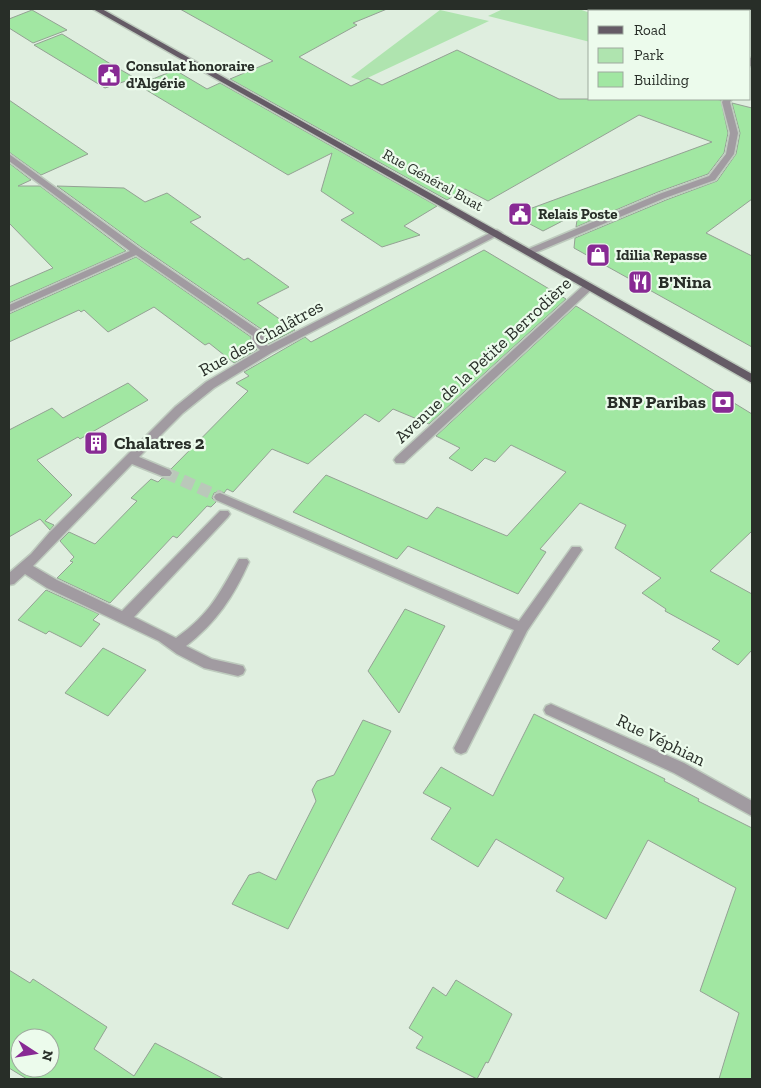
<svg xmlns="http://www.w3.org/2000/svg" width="761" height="1088" viewBox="0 0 761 1088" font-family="'Zilla Slab',serif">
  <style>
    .green { fill: #afe4af }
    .building { fill: #a1e7a2; stroke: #94a294; fill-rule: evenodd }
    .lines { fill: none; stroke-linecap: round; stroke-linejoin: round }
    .minor-tunnel { stroke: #bac8ba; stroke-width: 12; stroke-dasharray: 12 6; stroke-linecap: butt }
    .minor-casing { stroke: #becbbe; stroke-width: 3 }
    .major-casing { stroke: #becbbe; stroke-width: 3 }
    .minor { fill: #a19ba1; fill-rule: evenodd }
    .major { fill: #655b66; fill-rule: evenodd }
    .labels { text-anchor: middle; stroke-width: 4.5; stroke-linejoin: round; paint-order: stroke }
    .far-poi-label { font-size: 15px; font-weight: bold; fill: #282e28; stroke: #ecfbec; text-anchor: start }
    .far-street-label { font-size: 15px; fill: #282e28; stroke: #ecfbec }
    .poi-label { font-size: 18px; font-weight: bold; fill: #282e28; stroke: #ecfbec; text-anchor: start }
    .street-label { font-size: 18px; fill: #282e28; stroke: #ecfbec }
  </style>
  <rect width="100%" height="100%" fill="#dfeedf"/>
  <g class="green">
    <polygon points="503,9 579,9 590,13 590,42 488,16"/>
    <polygon points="440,10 489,21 361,81 351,77"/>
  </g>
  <g class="building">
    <polygon points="180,9 387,9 353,23 357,25 299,57 351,86 368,78 382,85 457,50 559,99 715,99 721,100 728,133 724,153 708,174 658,192 576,227 578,213 543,231 513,215 712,142 639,115 488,201 465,189 447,200 230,79 273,61"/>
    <polygon points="32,10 67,30 33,43 9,28 9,19"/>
    <polygon points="62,34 109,63 135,78 105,88 34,45"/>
    <polygon points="175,70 207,89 220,83 437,206 404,226 420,235 382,247 341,220 354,213 321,191 332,153 288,175 138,85"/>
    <polygon points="9,100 88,154 41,175 9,152"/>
    <polygon points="732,103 752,108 752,199 706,233 752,256 752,347 574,248 575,238 666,200 717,181 736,154 740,133"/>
    <polygon points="9,163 31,180 18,186 40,186 126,251 9,303 9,287 53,268 9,223"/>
    <polygon points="57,186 124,188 145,202 167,193 201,217 190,222 244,260 248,258 289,287 257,303 295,330 268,344 265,340 264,331 141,247"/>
    <polygon points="484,250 566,299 429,424 393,409 379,422 365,414 308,464 272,449 233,492 227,489 224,493 220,491 214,493 212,498 216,502 211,507 207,506 177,538 173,536 110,603 57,578 73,562 70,561 74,557 60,541 69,532 95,544 137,501 131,498 151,479 158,482 162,478 172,477 174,472 171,469 248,391 236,383 249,376 244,372 305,337 311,342"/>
    <polygon points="136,257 251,337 251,343 257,350 234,363 209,343 205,345 154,307 108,332 84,310 81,312 79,310 9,342 9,314"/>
    <polygon points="576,306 752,414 752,531 710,571 752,594 752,650 738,665 712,649 720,641 665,611 666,609 642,593 661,578 615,548 626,525 580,503 540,549 546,552 518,594 408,546 397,559 293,512 326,475 427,519 437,507 507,536 566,472 511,445 495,462 485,458 472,471 449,458 460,448 436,436"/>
    <polygon points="128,383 148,400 80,439 78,437 37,460 72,495 45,521 54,525 50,530 40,519 9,537 9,430 52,408 63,418"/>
    <polygon points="46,590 99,614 93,620 100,624 81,647 49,631 46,634 18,620"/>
    <polygon points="405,609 445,626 399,713 368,671"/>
    <polygon points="103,648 146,670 108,716 65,693"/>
    <polygon points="534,714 665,779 664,781 699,799 698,801 752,828 752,1079 719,1079 739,1013 700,991 736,888 648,840 606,919 556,891 564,878 496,839 478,867 431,839 451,808 423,793 441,767 493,796"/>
    <polygon points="363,720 391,731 288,929 232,904 249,875 259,872 276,880 316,801 312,790 317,781 334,775"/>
    <path d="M9,970L30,983L33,979L107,1027L94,1049L134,1076L155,1043L224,1079H27L9,1068ZM20,1038H50V1068H20Z"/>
    <polygon points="456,980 512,1014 488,1063 486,1062 477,1079 416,1048 423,1037 409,1028 433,987 446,996"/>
  </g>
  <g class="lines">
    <polyline class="minor-tunnel" points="166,473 220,497"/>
    <g class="minor-casing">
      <g id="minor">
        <rect x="750" y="58" width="2" height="8"/>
        <polygon points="724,99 732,99 730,102 738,133 734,154 715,180 665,198 532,254 526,254 526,250 659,194 709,176 726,154 730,133 722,102"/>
        <path d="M9,154L140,249L263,333L264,335L263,341L268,346L494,231L497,230L502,233L271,353L214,388L183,413L139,457L170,470L172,473L170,476H162L132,464L33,566L57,580L122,611L220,511H228L230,514L228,517L134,617L176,638C210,614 219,594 239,559H247L249,562C234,596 216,623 186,646L212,659L243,666L245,670L243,674L238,676L204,668L177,654L159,641L47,588L25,574L14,584L9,585V573L31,554L50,532L175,407L206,382L260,350L252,342L253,336L136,255L9,312V305L130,251L9,161Z"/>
        <polygon points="589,283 594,286 593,288 404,463 396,463 394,460 396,457 585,284"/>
        <polygon points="220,493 519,621 572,547 580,547 582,550 527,631 466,752 461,754 456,752 454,748 514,630 216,500 214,497 216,494"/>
        <polygon points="551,704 684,763 752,801 752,816 674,773 546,714 544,710 546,706"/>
      </g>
    </g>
    <g class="major-casing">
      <polygon id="major" points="93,9 102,9 752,374 752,383"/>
    </g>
    <use href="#minor" class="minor"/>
    <use href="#major" class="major"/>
  </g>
  <defs>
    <g id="civic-square" transform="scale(1.25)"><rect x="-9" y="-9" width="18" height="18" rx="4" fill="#882a94" stroke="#ecfbec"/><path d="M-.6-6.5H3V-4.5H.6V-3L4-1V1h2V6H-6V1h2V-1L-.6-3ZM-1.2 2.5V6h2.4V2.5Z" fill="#fff"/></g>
    <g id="shop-square" transform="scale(1.25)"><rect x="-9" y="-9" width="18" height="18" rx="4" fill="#882a94" stroke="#ecfbec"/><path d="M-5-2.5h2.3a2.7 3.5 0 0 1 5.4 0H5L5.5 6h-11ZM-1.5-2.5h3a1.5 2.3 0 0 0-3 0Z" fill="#fff"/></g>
    <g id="restaurant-square" transform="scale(1.25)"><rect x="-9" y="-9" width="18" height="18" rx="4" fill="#882a94" stroke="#ecfbec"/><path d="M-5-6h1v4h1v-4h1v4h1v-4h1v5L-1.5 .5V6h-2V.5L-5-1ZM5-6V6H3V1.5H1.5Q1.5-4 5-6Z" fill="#fff"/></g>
    <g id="bank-square" transform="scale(1.25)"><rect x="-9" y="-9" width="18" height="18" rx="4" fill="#882a94" stroke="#ecfbec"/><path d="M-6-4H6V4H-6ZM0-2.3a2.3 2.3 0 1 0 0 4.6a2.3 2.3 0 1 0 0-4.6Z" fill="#fff"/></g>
    <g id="building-square" transform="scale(1.25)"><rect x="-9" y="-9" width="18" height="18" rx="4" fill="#882a94" stroke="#ecfbec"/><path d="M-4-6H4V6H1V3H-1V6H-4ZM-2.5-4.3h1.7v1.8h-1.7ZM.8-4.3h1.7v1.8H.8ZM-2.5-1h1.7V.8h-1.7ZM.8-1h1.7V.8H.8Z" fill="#fff"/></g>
  </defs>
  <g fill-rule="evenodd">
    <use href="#civic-square" x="109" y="75"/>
    <use href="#civic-square" x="520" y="214"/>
    <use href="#shop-square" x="598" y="255"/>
    <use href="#restaurant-square" x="640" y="282"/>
    <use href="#bank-square" x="723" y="402"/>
    <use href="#building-square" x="96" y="443"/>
  </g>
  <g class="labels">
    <g class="far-poi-label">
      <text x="126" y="71">Consulat honoraire<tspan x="126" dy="17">d'Algérie</tspan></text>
      <text x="538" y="219">Relais Poste</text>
      <text x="616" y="260">Idilia Repasse</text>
    </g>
    <g class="far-street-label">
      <text transform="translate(433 180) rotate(29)" y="5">Rue Général Buat</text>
    </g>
    <g class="poi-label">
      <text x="658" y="288">B'Nina</text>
      <text x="706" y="408" text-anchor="end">BNP Paribas</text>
      <text x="114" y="449">Chalatres 2</text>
    </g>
    <g class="street-label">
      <text transform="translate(261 338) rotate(-29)" y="6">Rue des Chalâtres</text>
      <text transform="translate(483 360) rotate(-43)" y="6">Avenue de la Petite Berrodière</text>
      <text transform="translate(661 740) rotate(26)" y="6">Rue Véphian</text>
    </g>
  </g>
  <rect width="761" height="1088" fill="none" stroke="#282e28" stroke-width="20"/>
  <rect x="588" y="10" width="162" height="90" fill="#ecfbec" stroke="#9ea99e"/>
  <rect x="598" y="26" width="25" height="8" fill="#655b66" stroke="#9ea99e"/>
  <text x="634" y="35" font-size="15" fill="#282e28">Road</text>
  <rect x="598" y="48" width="25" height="15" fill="#afe4af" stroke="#9ea99e"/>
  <text x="634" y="60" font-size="15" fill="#282e28">Park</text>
  <rect x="598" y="72" width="25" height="15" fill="#a1e7a2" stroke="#9ea99e"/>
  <text x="634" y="85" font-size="15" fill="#282e28">Building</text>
  <g transform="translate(35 1053) rotate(102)"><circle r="24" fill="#ecfbec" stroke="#9ea99e"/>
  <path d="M0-4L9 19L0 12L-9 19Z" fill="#882a94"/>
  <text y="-8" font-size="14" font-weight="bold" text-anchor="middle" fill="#282e28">N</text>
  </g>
</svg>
